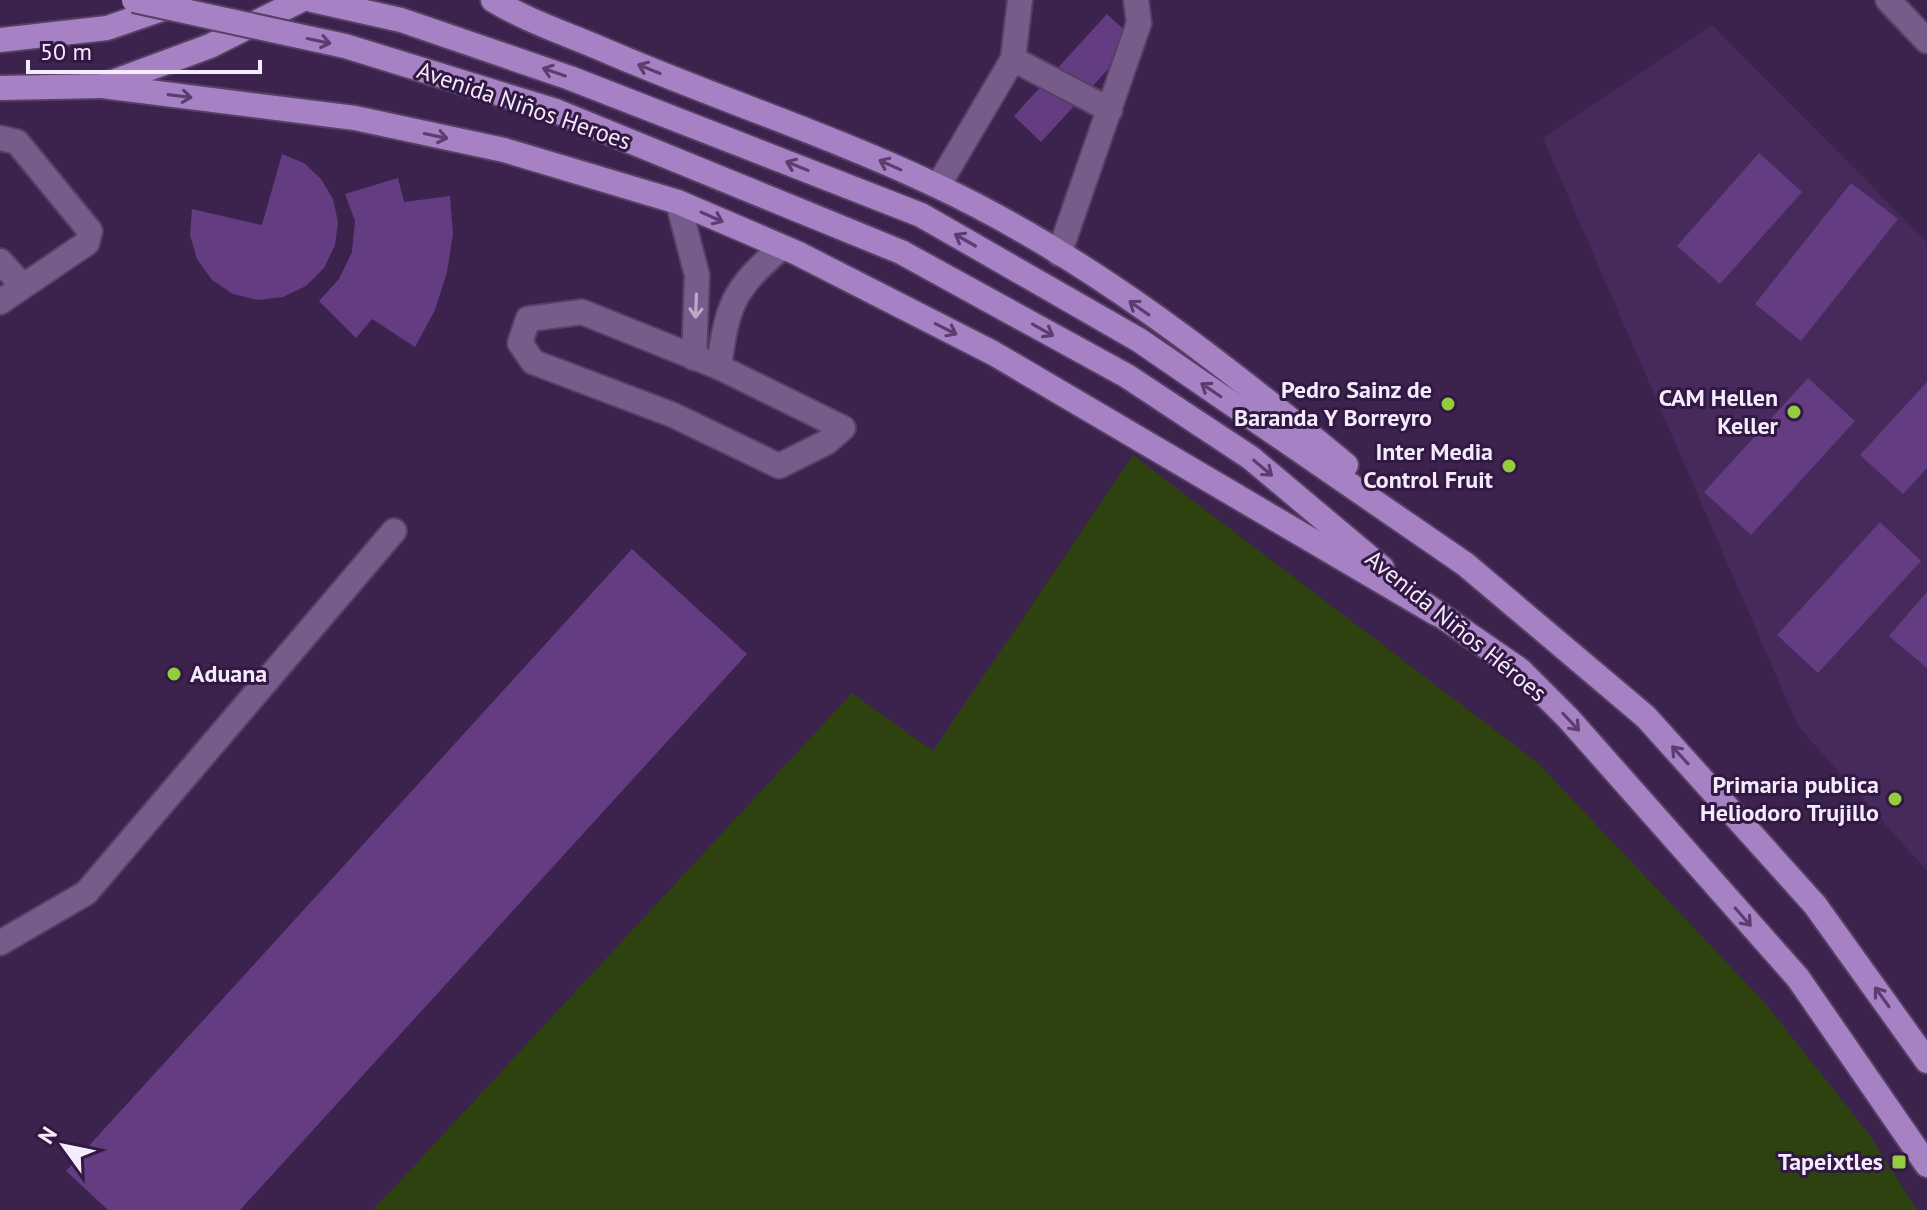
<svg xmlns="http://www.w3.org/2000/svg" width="1927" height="1210" viewBox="0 0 1927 1210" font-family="'PT Sans',sans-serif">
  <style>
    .built { fill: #472a5c }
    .green { fill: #2d420e }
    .building { fill: #643c81 }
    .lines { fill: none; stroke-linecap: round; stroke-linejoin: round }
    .minor-casing { stroke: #553f63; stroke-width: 28 }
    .major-casing { stroke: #553f63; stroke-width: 28 }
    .minor { stroke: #765c8b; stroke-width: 24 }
    .major { stroke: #a682c4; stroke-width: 24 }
    .major-bridge-casing { stroke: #553f63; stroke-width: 28; stroke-linecap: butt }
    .major-bridge { stroke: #a682c4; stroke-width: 24 }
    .oneway { stroke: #5b3e70 }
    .oneway2 { stroke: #bbabc9 }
    .poi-dot { fill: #93cc3d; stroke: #321943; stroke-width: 3 }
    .labels { text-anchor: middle; stroke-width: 6; stroke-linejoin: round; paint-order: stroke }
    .street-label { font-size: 24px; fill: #f4ebfc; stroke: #321943 }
    .poi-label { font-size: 24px; font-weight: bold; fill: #f4ebfc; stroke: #321943; text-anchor: end }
  </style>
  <rect width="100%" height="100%" fill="#3c234e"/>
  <polygon class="built" points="1712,25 1927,242 1927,871 1798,726 1543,138"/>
  <polygon class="green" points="1133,455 1537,762 1764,1002 1869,1134 1917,1210 373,1210 852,693 933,751"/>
  <g class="building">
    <polygon points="1107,14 1135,40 1041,142 1014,116"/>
    <polygon points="1759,153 1802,192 1720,284 1677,246"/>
    <polygon points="282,154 304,163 321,179 333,199 338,222 335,245 324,268 306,286 283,297 258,300 233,294 212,280 197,259 190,235 192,209 262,225"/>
    <polygon points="398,178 404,202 450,196 453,234 447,272 435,310 415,347 372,319 356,338 319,301 339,279 352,252 355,221 345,194"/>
    <polygon points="1851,183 1898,219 1801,341 1755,304"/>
    <polygon points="1808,378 1855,421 1751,535 1704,492"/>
    <polygon points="1927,382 1927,468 1903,494 1860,455"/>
    <polygon points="1880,522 1921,561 1818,673 1777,635"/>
    <polygon points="632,549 747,654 240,1210 108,1210 66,1171"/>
    <polygon points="1927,592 1927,668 1889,636"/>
  </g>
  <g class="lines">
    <g class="minor-casing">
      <g id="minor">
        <polyline points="1888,0 1927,41"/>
        <polyline points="1013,59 1110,110"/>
        <polyline points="0,138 17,142 90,231 87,243 0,302"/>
        <polyline points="938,186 1013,59 1020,0"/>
        <polyline points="678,202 697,275 694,358"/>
        <polyline points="1059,254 1139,23 1136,0"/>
        <polyline points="0,261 22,285"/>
        <polygon points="582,312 719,367 843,428 827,442 779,466 673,415 533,362 520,343 528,319"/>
        <path d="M719,367C727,305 733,289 781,248"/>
        <polyline points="0,943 86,893 394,531"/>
      </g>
    </g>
    <g class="major-casing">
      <g id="major">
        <polyline points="312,0 401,20 570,78 921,215 1139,340 1465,564 1646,717 1815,905 1927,1061"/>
        <path d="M493,0C527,21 567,34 604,50C713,97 827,134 935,185C1085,255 1220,361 1346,465"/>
        <polyline points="0,40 107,28 177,4"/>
        <polyline points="102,86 355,118 504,150 678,202 797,253 993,353 1437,614"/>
        <polyline points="0,88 102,86 210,46 301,0"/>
        <polyline points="901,252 1127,376 1251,458 1382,568"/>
        <polyline points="1426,605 1520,670 1568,718 1798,978 1927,1165"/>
      </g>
    </g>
    <use href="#minor" class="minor"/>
    <use href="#major" class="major"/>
    <g class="major-bridge-casing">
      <polyline id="major-bridge" points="134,0 345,46 556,111 901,252"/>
    </g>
    <use href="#major-bridge" class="major-bridge"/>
  </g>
  <defs><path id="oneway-shaft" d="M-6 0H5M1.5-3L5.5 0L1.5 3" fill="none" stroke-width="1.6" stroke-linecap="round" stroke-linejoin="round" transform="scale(2)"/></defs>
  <g class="oneway">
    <use href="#oneway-shaft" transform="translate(319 41) rotate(12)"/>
    <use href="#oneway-shaft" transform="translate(649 69) rotate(-158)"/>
    <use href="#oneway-shaft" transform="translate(554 72) rotate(-161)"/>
    <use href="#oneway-shaft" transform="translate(180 96) rotate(7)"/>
    <use href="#oneway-shaft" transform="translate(436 136) rotate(12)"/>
    <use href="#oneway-shaft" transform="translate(890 165) rotate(-156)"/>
    <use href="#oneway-shaft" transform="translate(797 166) rotate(-158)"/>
    <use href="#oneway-shaft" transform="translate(712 217) rotate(24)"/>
    <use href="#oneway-shaft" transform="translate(965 240) rotate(-150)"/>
    <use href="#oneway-shaft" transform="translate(1139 308) rotate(-145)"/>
    <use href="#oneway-shaft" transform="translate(946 329) rotate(27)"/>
    <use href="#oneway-shaft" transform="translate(1043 330) rotate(29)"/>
    <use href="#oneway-shaft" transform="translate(1211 390) rotate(-146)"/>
    <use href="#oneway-shaft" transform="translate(1263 468) rotate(40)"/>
    <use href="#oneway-shaft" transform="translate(1571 722) rotate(47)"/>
    <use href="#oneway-shaft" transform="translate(1680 755) rotate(-132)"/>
    <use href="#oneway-shaft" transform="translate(1743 917) rotate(49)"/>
    <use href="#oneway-shaft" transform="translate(1882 997) rotate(-126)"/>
  </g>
  <use class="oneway2" href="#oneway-shaft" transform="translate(696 306) rotate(92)"/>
  <g class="poi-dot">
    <circle cx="1448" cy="404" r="8"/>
    <circle cx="1794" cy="412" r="8"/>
    <circle cx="1509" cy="466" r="8"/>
    <circle cx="174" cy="674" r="8"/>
    <circle cx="1895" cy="799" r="8"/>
    <rect x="1891" y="1154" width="16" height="16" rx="4"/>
  </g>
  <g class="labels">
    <g class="street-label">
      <text transform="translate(524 106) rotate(19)" y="8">Avenida Niños Heroes</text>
      <text transform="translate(1456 626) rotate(39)" y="8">Avenida Niños Héroes</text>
    </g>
    <g class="poi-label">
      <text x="1432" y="398">Pedro Sainz de<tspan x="1432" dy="28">Baranda Y Borreyro</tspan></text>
      <text x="1778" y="406">CAM Hellen<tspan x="1778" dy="28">Keller</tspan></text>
      <text x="1493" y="460">Inter Media<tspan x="1493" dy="28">Control Fruit</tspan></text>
      <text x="190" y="682" text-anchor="start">Aduana</text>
      <text x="1879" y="793">Primaria publica<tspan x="1879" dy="28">Heliodoro Trujillo</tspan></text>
      <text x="1883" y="1170">Tapeixtles</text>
    </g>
  </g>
  <g transform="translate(64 1146) rotate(303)" stroke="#321943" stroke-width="6" paint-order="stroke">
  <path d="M0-6L14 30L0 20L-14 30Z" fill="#f4ebfc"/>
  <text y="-12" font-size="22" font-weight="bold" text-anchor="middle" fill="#f4ebfc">N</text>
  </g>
  <path d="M28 60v12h232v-12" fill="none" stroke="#f4ebfc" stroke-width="4"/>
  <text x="40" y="60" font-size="24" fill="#f4ebfc" stroke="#321943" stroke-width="6" paint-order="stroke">50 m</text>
</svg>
